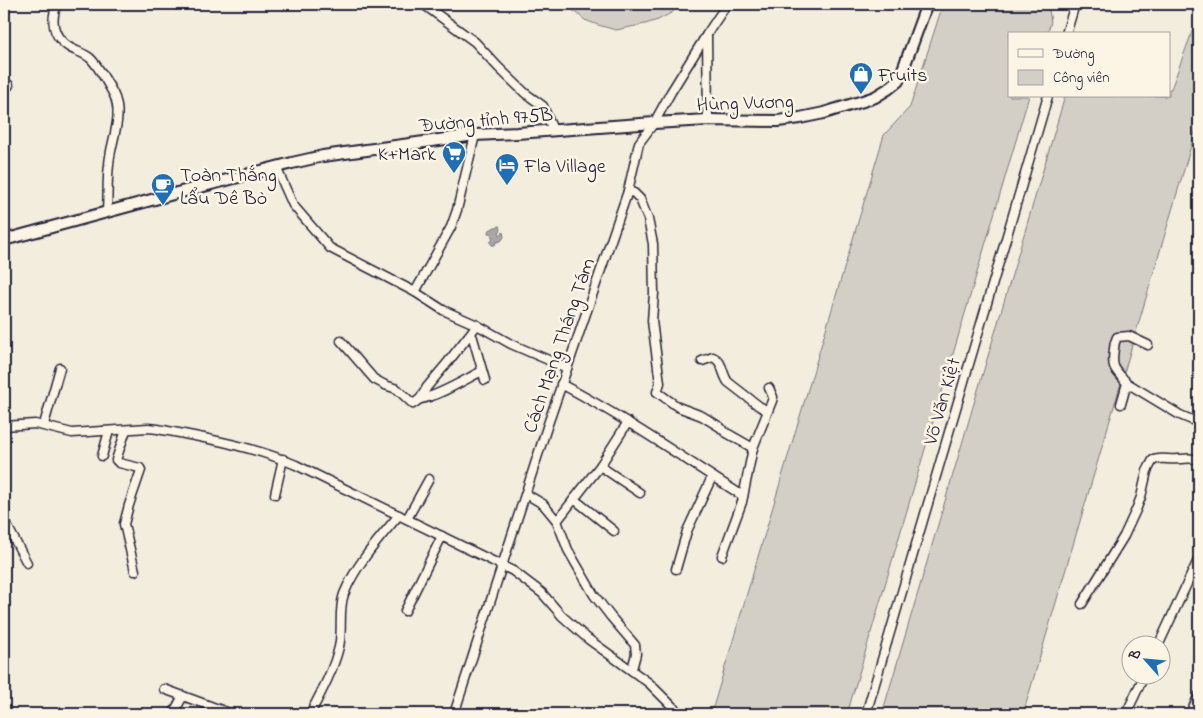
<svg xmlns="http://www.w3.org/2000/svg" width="1203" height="718" viewBox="0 0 1203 718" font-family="'Indie Flower',sans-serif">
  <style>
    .green { fill: #d4cfc6; stroke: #7b7880 }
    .water { fill: #aca7a6; stroke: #75727b }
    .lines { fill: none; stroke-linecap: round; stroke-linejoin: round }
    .minor-casing { stroke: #22223b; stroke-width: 11 }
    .major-casing { stroke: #22223b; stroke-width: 14 }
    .minor { stroke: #fcf5e5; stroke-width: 8 }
    .major { stroke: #fcf5e5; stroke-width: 10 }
    .labels { text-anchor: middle; stroke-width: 5; stroke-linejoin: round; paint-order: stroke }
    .poi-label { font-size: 20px; fill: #22223b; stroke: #fcf5e5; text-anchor: start }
    .street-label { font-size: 20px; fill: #22223b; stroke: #fcf5e5 }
  </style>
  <rect width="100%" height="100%" fill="#f3edde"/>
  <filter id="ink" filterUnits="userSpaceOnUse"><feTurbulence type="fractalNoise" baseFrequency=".02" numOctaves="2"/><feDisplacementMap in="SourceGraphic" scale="10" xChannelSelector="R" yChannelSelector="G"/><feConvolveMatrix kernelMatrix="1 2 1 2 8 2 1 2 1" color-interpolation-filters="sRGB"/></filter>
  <g filter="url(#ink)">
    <g class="green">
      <polygon points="565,4 683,4 671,13 658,20 645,24 616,30 598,25 585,20"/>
      <polygon points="943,4 1048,4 1051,22 1047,34 1009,34 1009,96 1029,96 847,714 711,714 884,135 910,107"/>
      <polygon points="1199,13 1199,119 1023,714 882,714 1065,96 1169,96 1169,89 1171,89"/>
    </g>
    <polygon class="water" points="500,226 501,230 499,232 500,235 503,232 504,237 501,241 496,242 495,245 492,245 490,242 493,240 491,233 488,233 488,231 495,227"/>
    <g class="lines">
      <g class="minor-casing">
        <g id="minor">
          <path d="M57,4C51,19 52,34 66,45C73,51 83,52 90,58C97,64 108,84 113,93C125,116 110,142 109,165C107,180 108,196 107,211"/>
          <polyline points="423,4 475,42 498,67 525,93 543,106 553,130"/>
          <polyline points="1066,34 1075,4"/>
          <polyline points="707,35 708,120"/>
          <polyline points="4,92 9,85"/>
          <polyline points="276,167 293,205 330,248 415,292 443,310 477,325 511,344 567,368"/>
          <polyline points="628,191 634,193 640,199 648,219 653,244 654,293 652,321 660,383 657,392 678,407 702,416 720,427 725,432 753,448"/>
          <polyline points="415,292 451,227 457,210 475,135"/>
          <polyline points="471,334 473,338 485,380"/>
          <polyline points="341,341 374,379 385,385 397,389 413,404 420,399 427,387 448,362 477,325"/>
          <path d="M702,361L713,357C723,361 722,374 728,382L759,406L768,411"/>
          <polyline points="1127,383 1180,415 1199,423"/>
          <path d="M561,384C624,417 683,458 743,496"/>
          <path d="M420,399C437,397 466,379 482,371"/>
          <path d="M1121,404L1127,383C1115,369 1111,369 1114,349C1114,345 1115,341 1117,337L1129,336L1148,345"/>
          <polyline points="42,425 45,421 60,368"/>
          <path d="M4,426L35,424L72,433L148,428L158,429C205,438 252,446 296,465L513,571L542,593L562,616L588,639L649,683L678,712L677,714"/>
          <polyline points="126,430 116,460 119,463 140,468 141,470 129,505 124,524 135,571"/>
          <polyline points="102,456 109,431"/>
          <polyline points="600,466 640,493"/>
          <polyline points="275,494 283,459"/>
          <polyline points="526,494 543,504 557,521 600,466 628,422"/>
          <polyline points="574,499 614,531"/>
          <polyline points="407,519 429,479"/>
          <polyline points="4,520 27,563"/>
          <polyline points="557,521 568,550 594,595 611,617 635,645 636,654 632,669"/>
          <polyline points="722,556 742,502 753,448 772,401 773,397 769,388"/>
          <polyline points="676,569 687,531 712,477"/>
          <path d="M1082,604L1124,536L1136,510L1141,497L1147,471L1153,460C1161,457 1169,460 1178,459C1186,459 1192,457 1199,460"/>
          <polyline points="405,611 442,536"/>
          <polyline points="1158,646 1199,558"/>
          <polyline points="164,689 232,714"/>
          <polyline points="173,714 183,696"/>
          <path d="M310,714C321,693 333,671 339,647C343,630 338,610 344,594C356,564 379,539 399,515"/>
          <polyline points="454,714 547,427 628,191 639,143 654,123 671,92 707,34 727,4"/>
          <polyline points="866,714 1048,96"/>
          <polyline points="1126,714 1144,676"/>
          <polyline points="1190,714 1199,695"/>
        </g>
      </g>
      <g class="major-casing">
        <polyline id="major" points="4,240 177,193 292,163 323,156 475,135 517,133 654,123 708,120 778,121 800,118 824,113 863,101 875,97 888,89 898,81 902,72 927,4"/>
      </g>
      <use href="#minor" class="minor"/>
      <use href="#major" class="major"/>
    </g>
  </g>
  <defs>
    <g id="shop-pin" transform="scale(1.25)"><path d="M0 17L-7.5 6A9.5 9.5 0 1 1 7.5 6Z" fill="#1f6fb2" stroke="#fcf5e5"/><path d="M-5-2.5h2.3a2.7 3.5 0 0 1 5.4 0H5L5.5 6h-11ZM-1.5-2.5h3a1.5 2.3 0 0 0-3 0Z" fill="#fff"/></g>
    <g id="supermarket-pin" transform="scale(1.25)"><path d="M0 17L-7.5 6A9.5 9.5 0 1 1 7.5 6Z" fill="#1f6fb2" stroke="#fcf5e5"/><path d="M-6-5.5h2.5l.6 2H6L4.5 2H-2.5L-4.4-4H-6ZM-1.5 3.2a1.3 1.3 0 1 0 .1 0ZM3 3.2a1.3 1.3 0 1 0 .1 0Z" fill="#fff"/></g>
    <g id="hotel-pin" transform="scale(1.25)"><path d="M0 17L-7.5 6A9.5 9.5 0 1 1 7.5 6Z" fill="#1f6fb2" stroke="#fcf5e5"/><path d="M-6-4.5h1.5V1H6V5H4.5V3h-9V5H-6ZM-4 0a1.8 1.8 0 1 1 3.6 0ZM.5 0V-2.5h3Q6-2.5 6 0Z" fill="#fff"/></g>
    <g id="cafe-pin" transform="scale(1.25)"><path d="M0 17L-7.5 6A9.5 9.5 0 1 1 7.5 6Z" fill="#1f6fb2" stroke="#fcf5e5"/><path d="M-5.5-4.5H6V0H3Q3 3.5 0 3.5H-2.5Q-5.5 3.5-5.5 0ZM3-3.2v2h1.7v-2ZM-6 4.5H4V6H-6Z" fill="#fff"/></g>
  </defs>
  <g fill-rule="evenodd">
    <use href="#shop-pin" x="861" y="74"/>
    <use href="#supermarket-pin" x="454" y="153"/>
    <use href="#hotel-pin" x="507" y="165"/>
    <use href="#cafe-pin" x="163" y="185"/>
  </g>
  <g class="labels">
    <g class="poi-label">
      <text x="878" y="81">Fruits</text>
      <text x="436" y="160" text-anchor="end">K+Mark</text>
      <text x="524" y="172">Fla Village</text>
      <text x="180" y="181">Toàn Thắng<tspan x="180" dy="23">Lẩu Dê Bò</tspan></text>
    </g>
    <g class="street-label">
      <text transform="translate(745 102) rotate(-2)" y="7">Hùng Vương</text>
      <text transform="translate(486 119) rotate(-5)" y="7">Đường tỉnh 975B</text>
      <text transform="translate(558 345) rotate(-71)" y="7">Cách Mạng Tháng Tám</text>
      <text transform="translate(941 401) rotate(-74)" y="7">Võ Văn Kiệt</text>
    </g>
  </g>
  <rect width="1203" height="718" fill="none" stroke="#fcf5e5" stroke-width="20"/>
  <rect x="10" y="10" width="1183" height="698" fill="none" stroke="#22223b" stroke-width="2" filter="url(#ink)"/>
  <rect x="1008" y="32" width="162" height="65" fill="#fcf5e5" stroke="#a5a1a1"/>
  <rect x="1018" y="49" width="25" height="8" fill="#fcf5e5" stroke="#a5a1a1"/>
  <text x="1053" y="58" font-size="15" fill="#22223b">Đường</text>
  <rect x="1018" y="70" width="25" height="15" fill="#d4cfc6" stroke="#a5a1a1"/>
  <text x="1053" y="82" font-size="15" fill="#22223b">Công viên</text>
  <g transform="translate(1146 660) rotate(297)"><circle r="24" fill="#fcf5e5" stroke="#a5a1a1"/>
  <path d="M0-4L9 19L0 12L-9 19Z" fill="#1f6fb2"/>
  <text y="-8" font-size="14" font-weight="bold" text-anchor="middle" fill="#22223b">B</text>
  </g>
</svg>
